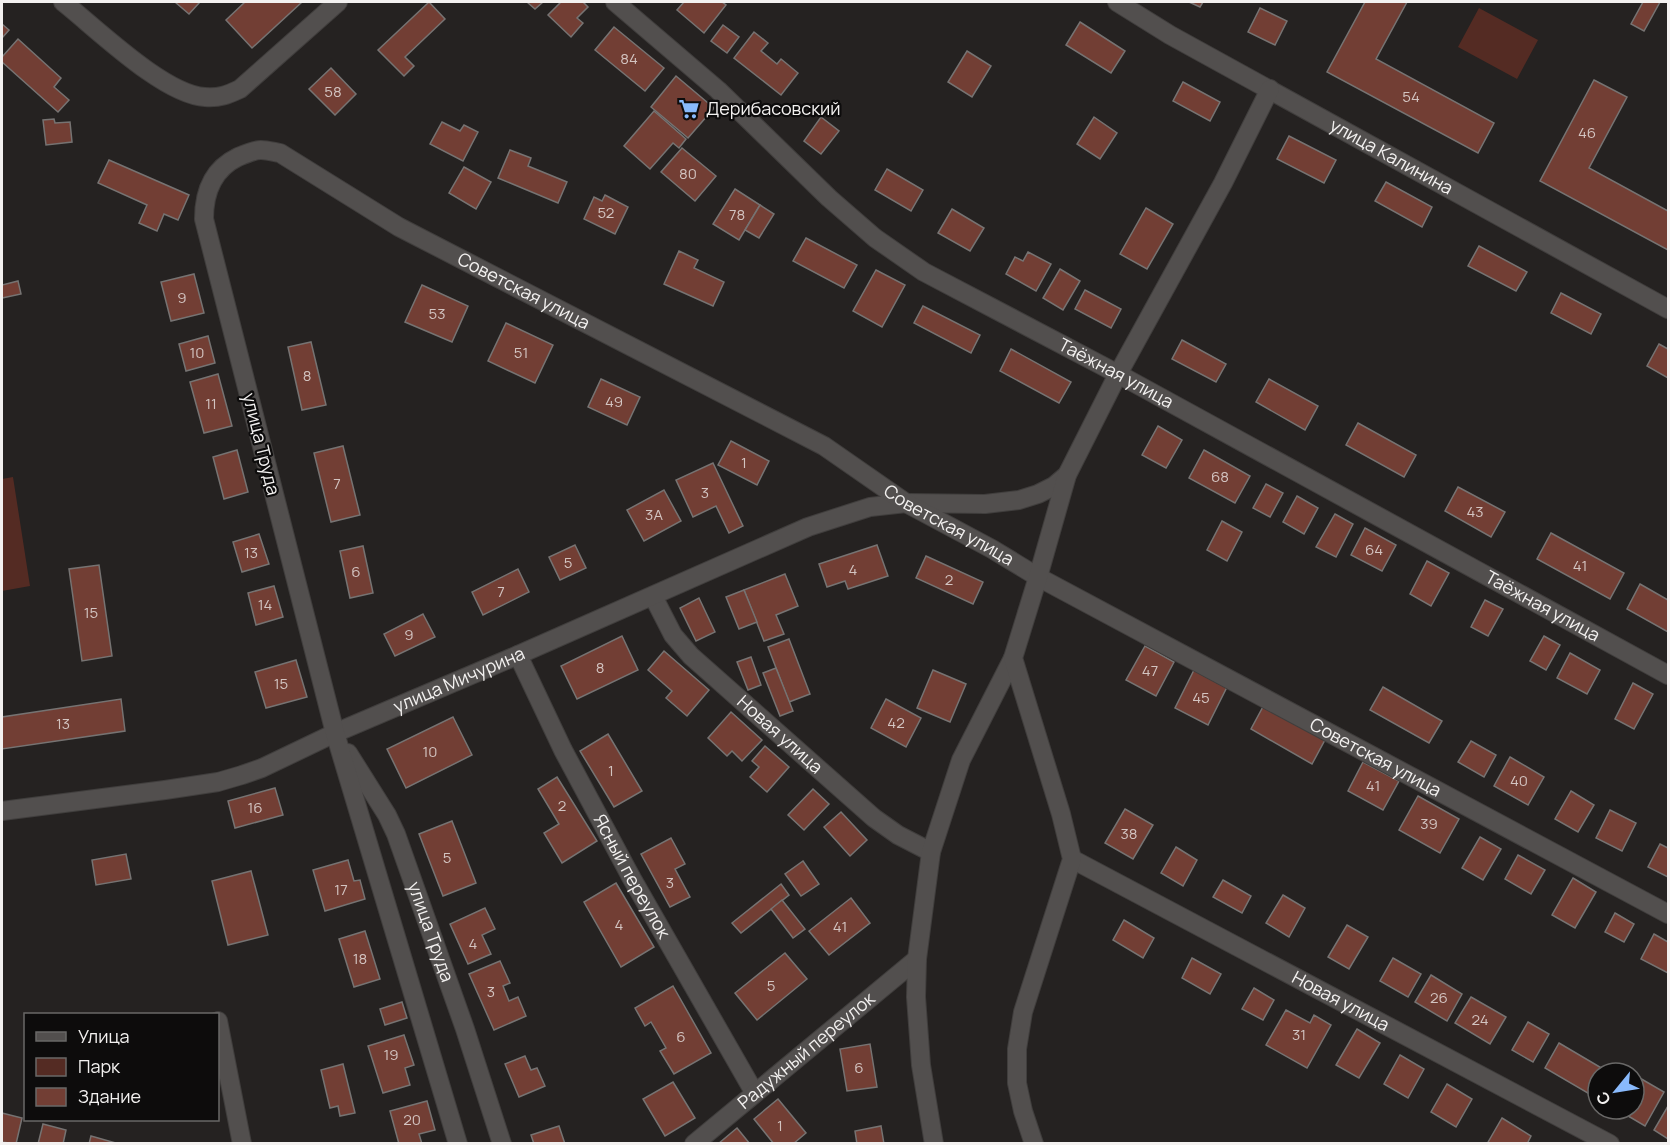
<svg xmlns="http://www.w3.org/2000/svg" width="1670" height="1145" viewBox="0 0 1670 1145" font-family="Manrope,sans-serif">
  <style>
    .green { fill: #542b23 }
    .building { fill: #723e34; stroke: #767372; stroke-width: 1.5 }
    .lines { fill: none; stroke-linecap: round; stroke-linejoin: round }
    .minor-casing { stroke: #403e3d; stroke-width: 20 }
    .minor { stroke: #524f4e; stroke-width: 18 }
    .labels { text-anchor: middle; stroke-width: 4.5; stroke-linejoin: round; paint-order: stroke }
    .number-label { font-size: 15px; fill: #d3c4c1 }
    .poi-label { font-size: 18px; fill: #f3f1f0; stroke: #0d0c0c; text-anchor: start }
    .street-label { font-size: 18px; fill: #f3f1f0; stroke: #0d0c0c }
  </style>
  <rect width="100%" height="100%" fill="#252221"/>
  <g class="green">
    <polygon points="1479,8 1538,40 1517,79 1458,47"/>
    <polygon points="13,477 30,586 2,591 2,479"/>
  </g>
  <g class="building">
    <polygon points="175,2 200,2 189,14"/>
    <polygon points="245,2 302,2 252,48 226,20"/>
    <polygon points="429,2 445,19 405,57 414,66 404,76 378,50"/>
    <polygon points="527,2 543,2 535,9"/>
    <polygon points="561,2 583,2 588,7 577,18 583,23 571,37 548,15"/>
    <polygon points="684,2 722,2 726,5 704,33 677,10"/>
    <polygon points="1189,2 1203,2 1200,7"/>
    <polygon points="1365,2 1407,2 1376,59 1494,123 1478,153 1327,72"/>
    <polygon points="1643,2 1660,2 1644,31 1631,24"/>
    <polygon points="1260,8 1287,21 1275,45 1248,32"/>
    <polygon points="1080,22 1125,51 1111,73 1066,45"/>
    <polygon points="2,24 9,30 2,38"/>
    <polygon points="723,25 739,37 727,53 711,41"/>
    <polygon points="614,27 664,68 645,91 595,50"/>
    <polygon points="754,32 768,43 761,51 777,64 781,59 798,73 781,95 734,58"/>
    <polygon points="18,39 61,78 54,87 69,100 58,112 2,62 2,57"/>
    <polygon points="967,51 991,66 972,97 948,82"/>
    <polygon points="331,68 356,94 335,115 309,89"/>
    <polygon points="676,76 714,108 688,138 651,107"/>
    <polygon points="1594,80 1627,97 1589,168 1668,211 1668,250 1540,181"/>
    <polygon points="1183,82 1220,102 1210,121 1173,101"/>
    <polygon points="654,111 686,139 679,148 673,143 650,169 624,146"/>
    <polygon points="821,117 839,131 821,154 804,141"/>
    <polygon points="1094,117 1117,133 1100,159 1077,144"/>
    <polygon points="54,119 55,123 70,122 72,142 46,145 43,120"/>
    <polygon points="442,122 460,131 464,125 478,132 463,161 430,144"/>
    <polygon points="1289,136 1336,160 1324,183 1277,159"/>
    <polygon points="682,148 716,176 695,201 661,172"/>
    <polygon points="510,150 531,158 528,166 567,182 558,203 498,178"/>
    <polygon points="109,160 189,195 178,220 164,214 157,231 139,223 147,205 98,183"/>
    <polygon points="464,167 491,182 476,209 449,193"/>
    <polygon points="887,169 923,190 911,211 875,190"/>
    <polygon points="1386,182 1432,207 1422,227 1375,201"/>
    <polygon points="735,189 760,205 739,240 713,224"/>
    <polygon points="605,195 628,207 615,234 584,219 594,197 602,201"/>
    <polygon points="760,205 774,214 759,238 745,230"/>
    <polygon points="1146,208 1173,224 1147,269 1120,254"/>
    <polygon points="952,209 984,228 970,251 938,233"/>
    <polygon points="806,238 857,265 844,288 793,261"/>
    <polygon points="1479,246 1527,272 1516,291 1468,266"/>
    <polygon points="679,251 698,260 694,268 724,282 713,306 664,284"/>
    <polygon points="1028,252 1051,264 1036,291 1006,274 1015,257 1023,261"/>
    <polygon points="1060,269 1080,281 1063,310 1043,298"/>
    <polygon points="876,270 905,285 882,327 853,311"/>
    <polygon points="194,274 204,313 171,321 161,282"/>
    <polygon points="18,281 21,294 2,298 2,285"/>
    <polygon points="422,285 468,306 452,342 405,322"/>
    <polygon points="1085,290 1121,309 1111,328 1075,309"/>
    <polygon points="1561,293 1601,314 1591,334 1551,313"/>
    <polygon points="923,306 980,335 971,353 914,323"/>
    <polygon points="506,323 553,345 535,383 488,361"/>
    <polygon points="208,336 215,363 186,371 179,344"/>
    <polygon points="1182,340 1226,364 1216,382 1172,359"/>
    <polygon points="311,342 326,405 302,410 288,347"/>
    <polygon points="1659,344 1668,349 1668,378 1647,366"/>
    <polygon points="1011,349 1071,382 1059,403 1000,371"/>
    <polygon points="218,374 232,426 204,433 190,382"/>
    <polygon points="601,379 640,397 627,425 588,407"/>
    <polygon points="1269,379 1318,406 1305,430 1256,402"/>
    <polygon points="1358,423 1416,455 1404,477 1346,445"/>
    <polygon points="1158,426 1182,440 1166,468 1142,455"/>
    <polygon points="731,441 769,461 757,485 718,465"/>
    <polygon points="343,446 360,515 331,522 314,453"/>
    <polygon points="237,450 248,492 224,499 213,457"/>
    <polygon points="1204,450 1250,476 1235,503 1189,478"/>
    <polygon points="713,463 743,526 729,533 716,506 693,517 676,480"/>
    <polygon points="1266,484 1283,493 1270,517 1253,508"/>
    <polygon points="1458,487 1505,512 1491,537 1445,511"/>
    <polygon points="664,490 681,521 644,541 627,510"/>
    <polygon points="1297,496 1318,508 1304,534 1283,522"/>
    <polygon points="1335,514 1353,524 1336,557 1316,547"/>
    <polygon points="1222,521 1242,532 1227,561 1207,550"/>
    <polygon points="1365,528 1396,545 1382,571 1351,555"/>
    <polygon points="1551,533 1624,573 1610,599 1537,559"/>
    <polygon points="259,534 269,564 242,572 233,542"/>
    <polygon points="575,545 586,568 560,580 549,557"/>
    <polygon points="877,545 888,576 848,589 845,581 827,587 819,564"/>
    <polygon points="363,546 373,593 350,598 340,551"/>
    <polygon points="926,556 983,582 973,604 916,578"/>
    <polygon points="1427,561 1449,573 1431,606 1410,594"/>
    <polygon points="99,565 112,656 82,661 69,569"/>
    <polygon points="518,569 529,592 483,615 472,592"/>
    <polygon points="785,574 798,606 776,615 784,634 764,641 744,590"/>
    <polygon points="1640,584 1668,600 1668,632 1627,609"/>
    <polygon points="274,586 283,617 256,625 248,593"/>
    <polygon points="744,590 757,622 739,629 726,597"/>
    <polygon points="699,598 715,632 696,641 680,608"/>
    <polygon points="1485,600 1503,609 1488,636 1471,627"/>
    <polygon points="423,614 435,637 395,656 384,634"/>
    <polygon points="622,636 638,670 577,699 561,666"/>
    <polygon points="1544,636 1560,645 1546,670 1530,661"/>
    <polygon points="789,639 810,694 789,702 768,647"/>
    <polygon points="1145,646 1174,662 1156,696 1126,680"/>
    <polygon points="664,651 709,690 687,716 666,698 672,691 648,670"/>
    <polygon points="1570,653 1600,670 1587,694 1557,678"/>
    <polygon points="751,657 761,685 748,690 737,662"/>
    <polygon points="296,660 307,697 266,708 255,672"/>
    <polygon points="776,668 793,711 780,716 763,673"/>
    <polygon points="933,670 966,684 950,722 917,708"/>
    <polygon points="1194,670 1227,687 1208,725 1175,708"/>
    <polygon points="1633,683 1653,694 1634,729 1615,719"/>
    <polygon points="1383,687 1442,721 1429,743 1370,710"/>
    <polygon points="121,699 125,731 2,749 2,717"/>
    <polygon points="886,699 921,718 906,747 871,728"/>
    <polygon points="1265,703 1326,738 1312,764 1251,729"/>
    <polygon points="731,712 762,740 742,761 732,751 727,756 708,738"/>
    <polygon points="453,717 472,755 406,788 387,749"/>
    <polygon points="608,734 642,791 614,807 580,751"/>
    <polygon points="1471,741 1496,755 1484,777 1458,762"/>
    <polygon points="765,746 789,767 767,792 750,777 759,767 752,761"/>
    <polygon points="1510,757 1544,777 1528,805 1494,786"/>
    <polygon points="1363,762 1399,781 1383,810 1348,791"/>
    <polygon points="557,777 597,841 562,863 544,833 559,824 538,789"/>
    <polygon points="275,788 283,815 235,828 228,801"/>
    <polygon points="813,789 829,804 804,830 788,815"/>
    <polygon points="1571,791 1594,805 1578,832 1555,819"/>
    <polygon points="1418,796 1459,819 1440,853 1399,830"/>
    <polygon points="1125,809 1153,825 1133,859 1105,843"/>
    <polygon points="1610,810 1636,823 1622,851 1596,838"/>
    <polygon points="841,812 867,840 850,856 824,827"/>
    <polygon points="452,821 476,883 443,896 419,834"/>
    <polygon points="1480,837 1501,849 1483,880 1462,868"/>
    <polygon points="671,838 685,864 675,869 690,897 670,907 641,854"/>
    <polygon points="1660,844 1668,848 1668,877 1648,867"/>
    <polygon points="1176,847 1197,860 1183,886 1161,873"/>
    <polygon points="126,854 131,879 96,885 92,860"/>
    <polygon points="1518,855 1545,870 1531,894 1505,879"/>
    <polygon points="348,860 354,881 360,880 365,899 325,911 313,870"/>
    <polygon points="803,861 819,884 801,896 785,874"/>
    <polygon points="251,871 268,935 228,945 212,881"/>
    <polygon points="1573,878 1596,892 1575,928 1552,915"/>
    <polygon points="1223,880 1251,896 1242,913 1213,897"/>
    <polygon points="616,883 654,947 621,967 584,902"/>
    <polygon points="781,884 789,895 741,933 732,923"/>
    <polygon points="1283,895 1305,908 1289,937 1266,923"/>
    <polygon points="851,898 870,923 829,955 809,931"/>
    <polygon points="782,900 805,929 793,938 771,909"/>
    <polygon points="485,908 495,929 482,935 491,954 468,964 450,924"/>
    <polygon points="1615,913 1634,924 1624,942 1605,932"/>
    <polygon points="1124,920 1154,938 1143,958 1113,940"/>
    <polygon points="1347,925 1368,937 1349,969 1328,957"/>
    <polygon points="365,931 380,979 354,987 339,939"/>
    <polygon points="1654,934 1668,942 1668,973 1641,959"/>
    <polygon points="785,953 807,979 757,1020 735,993"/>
    <polygon points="1192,958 1221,974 1210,994 1182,978"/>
    <polygon points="1393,958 1421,974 1408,997 1380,981"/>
    <polygon points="500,961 510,983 503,986 509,1001 518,997 526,1016 494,1030 469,974"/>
    <polygon points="1431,975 1462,994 1447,1021 1415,1002"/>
    <polygon points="673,986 711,1053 674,1074 660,1051 666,1048 651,1022 645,1026 635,1008"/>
    <polygon points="1254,988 1274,1000 1263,1020 1242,1009"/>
    <polygon points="1471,997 1506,1017 1490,1044 1455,1023"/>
    <polygon points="402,1002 407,1018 385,1025 380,1009"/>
    <polygon points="1286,1010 1310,1023 1314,1015 1331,1025 1307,1068 1266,1045"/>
    <polygon points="1528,1022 1549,1034 1533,1062 1512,1050"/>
    <polygon points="1357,1029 1380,1043 1359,1078 1336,1065"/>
    <polygon points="404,1035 414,1065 405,1068 410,1085 383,1093 368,1046"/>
    <polygon points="1559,1043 1610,1073 1598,1073 1598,1099 1545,1068"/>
    <polygon points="870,1044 877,1087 847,1091 840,1049"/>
    <polygon points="1400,1055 1424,1069 1408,1098 1384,1084"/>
    <polygon points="525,1056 531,1070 537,1068 545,1086 519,1097 505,1064"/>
    <polygon points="343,1064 355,1113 340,1116 338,1106 330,1108 321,1070"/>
    <polygon points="1638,1077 1664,1092 1645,1126 1618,1110 1619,1109 1634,1109 1634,1083"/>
    <polygon points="673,1082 695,1118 665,1136 643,1099"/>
    <polygon points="1447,1084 1472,1099 1456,1127 1431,1112"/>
    <polygon points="778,1099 806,1133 793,1144 774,1144 754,1119"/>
    <polygon points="427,1101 435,1130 419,1134 422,1144 399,1144 390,1111"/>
    <polygon points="1668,1106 1668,1139 1654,1130"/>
    <polygon points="2,1113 22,1118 16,1144 2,1142"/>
    <polygon points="1502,1118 1531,1136 1527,1144 1487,1144"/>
    <polygon points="43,1124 66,1130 63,1144 38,1144"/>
    <polygon points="559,1126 565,1144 534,1144 531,1135"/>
    <polygon points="881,1126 884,1144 857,1144 855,1131"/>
    <polygon points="737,1128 750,1144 718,1144"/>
    <polygon points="91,1136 116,1143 116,1144 89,1144"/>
  </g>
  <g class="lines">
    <g class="minor-casing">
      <g id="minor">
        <path d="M63,2C96,28 164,95 205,97C220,98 227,95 240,89L338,2"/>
        <path id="s1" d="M615,2L718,90L829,198L875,238L924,272L1118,374L1668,675"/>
        <path id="s2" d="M1117,2L1170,35L1668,309"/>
        <path id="s3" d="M653,596L673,635L691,656L874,818L898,835L931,852"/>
        <path id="s4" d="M518,655L563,750L631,877L754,1092"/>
        <path id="s5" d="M348,753L387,815L396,834L465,1029L502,1144"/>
        <path id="s6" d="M2,811L165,790L218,782L242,775L262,768L335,733L518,655L808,527L870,507L906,503L985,504L1019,500L1038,494L1054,486L1067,475"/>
        <path id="s7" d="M1072,859L1610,1144"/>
        <polyline points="218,1021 242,1144"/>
        <path id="s8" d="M458,1144L335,733L204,219C204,192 213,169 238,157C245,154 254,150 261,150C267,150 274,152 280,153L399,227L824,446L906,503L992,549L1038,577L1668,914"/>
        <path id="s9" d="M694,1144L917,959"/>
        <polyline points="934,1144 921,1065 916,997 917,959 931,852 961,760 1013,658"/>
        <polyline points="1034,1144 1023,1111 1017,1083 1017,1049 1023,1012 1072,859 1061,814 1013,658 1038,577 1067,475 1118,374 1223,183 1270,89"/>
      </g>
    </g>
    <use href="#minor" class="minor"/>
  </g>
  <defs>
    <g id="supermarket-bare" transform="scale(1.62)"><path d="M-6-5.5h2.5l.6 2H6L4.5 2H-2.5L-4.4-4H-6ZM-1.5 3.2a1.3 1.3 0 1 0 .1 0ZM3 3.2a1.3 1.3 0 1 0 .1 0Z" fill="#89bafc" stroke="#0d0c0c" stroke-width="2.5" paint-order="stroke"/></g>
  </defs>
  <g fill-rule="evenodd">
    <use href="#supermarket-bare" x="689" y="109"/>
  </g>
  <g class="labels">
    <g class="number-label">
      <text x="629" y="64">84</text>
      <text x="333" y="97">58</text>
      <text x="1411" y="102">54</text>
      <text x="1587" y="138">46</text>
      <text x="688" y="179">80</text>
      <text x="606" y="218">52</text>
      <text x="737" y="220">78</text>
      <text x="182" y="303">9</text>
      <text x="437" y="319">53</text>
      <text x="197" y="358">10</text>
      <text x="521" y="358">51</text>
      <text x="307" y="381">8</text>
      <text x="614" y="407">49</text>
      <text x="211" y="409">11</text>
      <text x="744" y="468">1</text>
      <text x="1220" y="482">68</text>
      <text x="337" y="489">7</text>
      <text x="705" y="498">3</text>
      <text x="1475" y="517">43</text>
      <text x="654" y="520">3А</text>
      <text x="1374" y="555">64</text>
      <text x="251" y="558">13</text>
      <text x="568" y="568">5</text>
      <text x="1580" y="571">41</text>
      <text x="853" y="575">4</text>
      <text x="356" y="577">6</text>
      <text x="949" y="585">2</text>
      <text x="501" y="597">7</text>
      <text x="265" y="610">14</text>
      <text x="91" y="618">15</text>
      <text x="409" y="640">9</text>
      <text x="600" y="673">8</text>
      <text x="1150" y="676">47</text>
      <text x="281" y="689">15</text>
      <text x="1201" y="703">45</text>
      <text x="896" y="728">42</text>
      <text x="63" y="729">13</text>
      <text x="430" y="757">10</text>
      <text x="611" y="776">1</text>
      <text x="1519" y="786">40</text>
      <text x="1373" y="791">41</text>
      <text x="562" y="811">2</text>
      <text x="255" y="813">16</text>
      <text x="1429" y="829">39</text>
      <text x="1129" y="839">38</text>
      <text x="447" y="863">5</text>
      <text x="670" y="888">3</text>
      <text x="341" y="895">17</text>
      <text x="619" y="930">4</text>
      <text x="840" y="932">41</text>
      <text x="473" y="949">4</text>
      <text x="360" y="964">18</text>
      <text x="771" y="991">5</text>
      <text x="491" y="997">3</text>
      <text x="1439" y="1003">26</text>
      <text x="1480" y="1025">24</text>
      <text x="1299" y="1040">31</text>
      <text x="681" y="1042">6</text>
      <text x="391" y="1060">19</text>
      <text x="859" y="1073">6</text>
      <text x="412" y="1125">20</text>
      <text x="780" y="1131">1</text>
    </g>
    <g class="poi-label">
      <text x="706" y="115">Дерибасовский</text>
    </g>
    <g class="street-label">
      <text dy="6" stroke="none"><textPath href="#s2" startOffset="315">улица Калинина</textPath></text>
      <text dy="6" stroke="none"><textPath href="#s8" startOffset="1358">Советская улица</textPath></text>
      <text dy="6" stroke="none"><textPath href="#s1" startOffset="628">Таёжная улица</textPath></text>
      <text transform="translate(261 444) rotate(76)" y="6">улица Труда</text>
      <text dy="6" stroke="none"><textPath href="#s8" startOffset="1844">Советская улица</textPath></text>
      <text dy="6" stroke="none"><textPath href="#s1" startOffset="1114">Таёжная улица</textPath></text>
      <text dy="6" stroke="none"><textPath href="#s6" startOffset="480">улица Мичурина</textPath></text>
      <text dy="6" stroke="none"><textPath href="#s3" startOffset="190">Новая улица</textPath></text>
      <text dy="6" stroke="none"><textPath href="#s8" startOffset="2330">Советская улица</textPath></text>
      <text dy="6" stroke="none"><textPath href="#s4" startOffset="249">Ясный переулок</textPath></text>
      <text dy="6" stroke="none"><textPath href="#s5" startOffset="198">улица Труда</textPath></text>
      <text dy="6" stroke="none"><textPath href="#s7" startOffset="304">Новая улица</textPath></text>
      <text dy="6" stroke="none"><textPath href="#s9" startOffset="146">Радужный переулок</textPath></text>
    </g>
  </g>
  <rect width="1670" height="1145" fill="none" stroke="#f3f1f0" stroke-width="6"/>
  <rect x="24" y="1013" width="195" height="108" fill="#0d0c0c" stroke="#696867" stroke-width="1.5"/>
  <rect x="36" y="1032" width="30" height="9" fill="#524f4e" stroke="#696867" stroke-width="1.5"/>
  <text x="78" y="1043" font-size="18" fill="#f3f1f0">Улица</text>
  <rect x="36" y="1058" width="30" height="18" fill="#542b23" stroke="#696867" stroke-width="1.5"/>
  <text x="78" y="1073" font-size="18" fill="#f3f1f0">Парк</text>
  <rect x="36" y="1088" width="30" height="18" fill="#723e34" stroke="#696867" stroke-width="1.5"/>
  <text x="78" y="1103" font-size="18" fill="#f3f1f0">Здание</text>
  <g transform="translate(1616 1091) rotate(240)"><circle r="28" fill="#0d0c0c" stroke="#696867" stroke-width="1.5"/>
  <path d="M0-4.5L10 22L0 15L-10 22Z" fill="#89bafc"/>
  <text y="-9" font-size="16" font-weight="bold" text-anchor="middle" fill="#f3f1f0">С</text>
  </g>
</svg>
